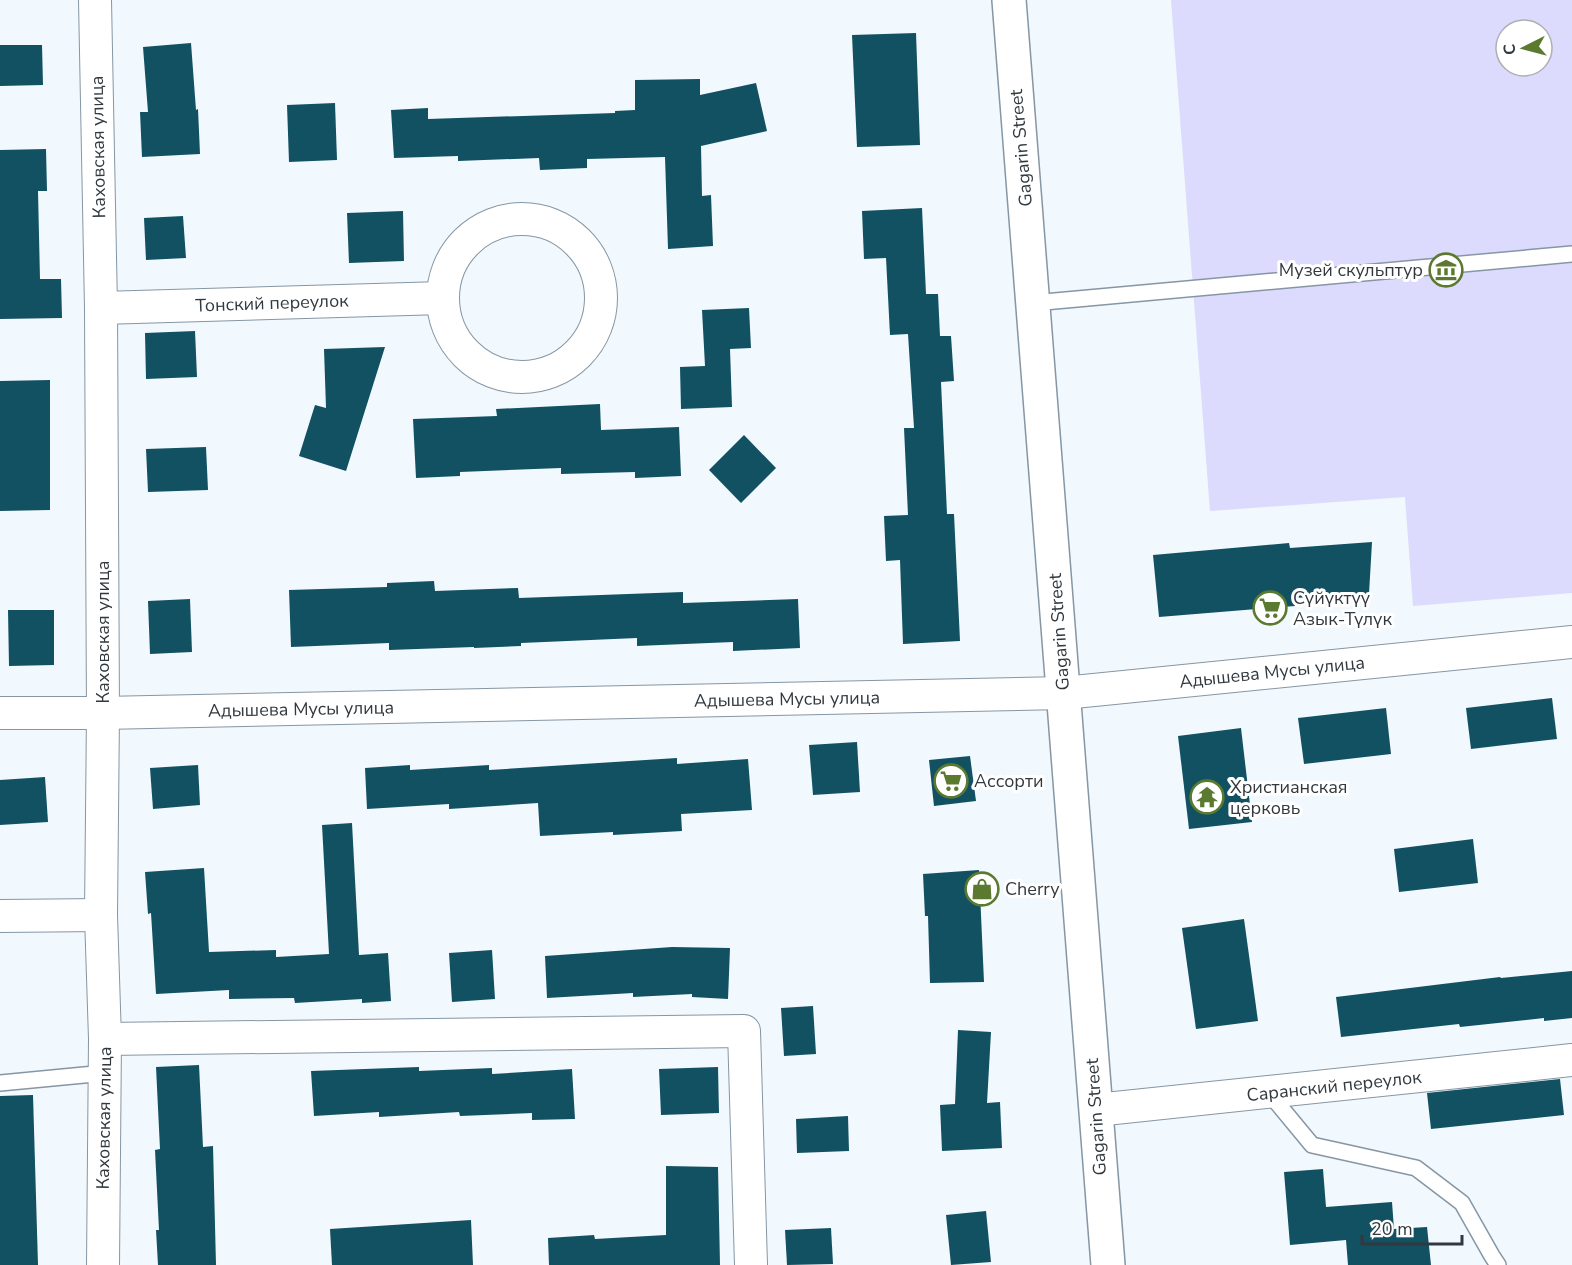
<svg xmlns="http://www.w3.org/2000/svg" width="1572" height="1265" viewBox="0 0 1572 1265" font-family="'Nunito Sans',sans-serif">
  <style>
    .green { fill: #dcdafd; fill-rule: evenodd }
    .building { fill: #125162 }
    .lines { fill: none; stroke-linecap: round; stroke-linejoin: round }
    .service-casing { stroke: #8696a3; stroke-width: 18 }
    .minor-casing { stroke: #8696a3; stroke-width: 34 }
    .secondary-casing { stroke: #8696a3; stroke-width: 36 }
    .service { stroke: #fff; stroke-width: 15 }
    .minor { stroke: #fff; stroke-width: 32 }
    .secondary { stroke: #fff; stroke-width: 33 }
    .labels { text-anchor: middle; stroke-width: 6; stroke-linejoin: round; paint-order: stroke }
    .street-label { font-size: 18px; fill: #32393e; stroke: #fff }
    .poi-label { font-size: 18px; fill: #32393e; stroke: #fff; text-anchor: start }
  </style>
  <rect width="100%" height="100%" fill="#f1f8fe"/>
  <path class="green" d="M1171,0H1572V593L1413,606L1405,497L1210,511ZM1506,30H1542V66H1506Z"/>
  <g class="building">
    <polygon points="916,33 920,145 857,147 852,35"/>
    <polygon points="191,43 196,110 198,109 200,154 142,157 140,112 148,112 143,47"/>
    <polygon points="0,45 42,45 43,85 0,86"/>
    <polygon points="700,79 700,95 756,83 767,131 701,146 702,196 711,195 713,246 668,249 665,157 587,159 587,168 540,170 539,158 458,161 458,156 394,158 391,110 428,108 428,119 615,113 615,111 635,110 635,80"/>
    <polygon points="335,103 337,160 289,162 287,105"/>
    <polygon points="46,149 47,191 38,191 40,279 61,279 62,318 0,319 0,150"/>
    <polygon points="922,208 926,294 938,294 940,336 951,336 954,381 941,382 947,514 954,514 960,641 903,644 900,560 886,561 884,516 908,515 904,428 914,428 908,334 890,335 886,258 864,259 862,211"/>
    <polygon points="403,211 404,261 349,263 347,213"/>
    <polygon points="183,216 186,258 146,260 144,218"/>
    <polygon points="749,308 751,348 730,349 732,407 681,409 680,367 705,366 702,310"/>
    <polygon points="195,331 197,377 146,379 145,333"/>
    <polygon points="385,347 346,471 299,456 315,405 326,408 324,349"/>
    <polygon points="50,380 50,510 0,511 0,381"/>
    <polygon points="600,404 601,430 679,427 681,476 635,478 635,472 561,474 561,468 460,472 460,476 416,478 413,419 497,416 496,409"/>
    <polygon points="744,435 776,468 741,503 709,470"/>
    <polygon points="206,447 208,490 148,492 146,449"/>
    <polygon points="1372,542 1369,594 1294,598 1295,606 1159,617 1153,555 1289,543 1290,548"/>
    <polygon points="434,581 435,591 518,588 519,598 683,592 683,603 798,599 800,648 733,651 733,642 637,646 637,638 521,643 521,646 474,648 474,647 389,650 389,643 291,647 289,590 387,587 387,583"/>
    <polygon points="190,599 192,652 150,654 148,601"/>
    <polygon points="8,610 54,610 54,665 9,666"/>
    <polygon points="1552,698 1557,739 1471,749 1466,708"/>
    <polygon points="1386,708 1391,754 1304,764 1298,718"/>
    <polygon points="1241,728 1252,822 1189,829 1178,736"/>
    <polygon points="857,742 860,792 813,795 809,745"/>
    <polygon points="970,756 976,801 934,806 929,760"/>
    <polygon points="677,758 677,764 748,759 752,810 681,814 682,831 613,835 613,832 540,836 538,803 449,809 449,804 367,809 365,768 410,765 410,770 489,765 489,770"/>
    <polygon points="198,765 200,805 153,809 150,768"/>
    <polygon points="45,777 48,822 0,825 0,780"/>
    <polygon points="352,823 359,955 388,953 391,1001 362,1003 362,999 295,1003 294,998 229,999 229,990 156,994 151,913 148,914 145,872 204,868 209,952 276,950 276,957 329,954 322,825"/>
    <polygon points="1473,839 1478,883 1399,892 1394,849"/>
    <polygon points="979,870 984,982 930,983 928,916 925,916 923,874"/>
    <polygon points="1244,919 1258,1021 1196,1029 1182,928"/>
    <polygon points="672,947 730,948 728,999 692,997 692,994 633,997 633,993 547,998 545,956"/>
    <polygon points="492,950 495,999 452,1002 449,953"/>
    <polygon points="1572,971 1572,1018 1544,1021 1544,1018 1460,1027 1459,1024 1341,1037 1336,997 1500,977 1501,978"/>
    <polygon points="813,1006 816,1054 784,1056 781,1008"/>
    <polygon points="958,1030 991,1032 987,1103 1000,1102 1002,1148 942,1151 940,1105 955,1104"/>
    <polygon points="199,1065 203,1147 213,1146 216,1265 158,1265 156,1230 159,1230 155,1150 160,1149 156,1067"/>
    <polygon points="419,1067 419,1071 492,1068 492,1074 572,1069 575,1119 532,1120 532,1113 460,1116 459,1112 379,1117 379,1112 314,1116 311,1071"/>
    <polygon points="718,1067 719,1113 661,1115 659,1069"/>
    <polygon points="1560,1079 1564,1115 1431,1129 1427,1093"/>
    <polygon points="33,1095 38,1265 0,1265 0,1096"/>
    <polygon points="848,1116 849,1151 797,1153 796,1119"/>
    <polygon points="666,1166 718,1167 720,1265 549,1265 548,1238 594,1235 595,1239 666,1235"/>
    <polygon points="1323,1169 1326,1207 1392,1202 1394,1229 1427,1227 1431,1265 1348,1265 1346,1240 1290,1245 1284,1172"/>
    <polygon points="986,1211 991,1262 951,1265 946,1215"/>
    <polygon points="471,1220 473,1265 332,1265 330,1229"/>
    <polygon points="831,1228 833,1264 787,1265 785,1230"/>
  </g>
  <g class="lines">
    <g class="service-casing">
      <g id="service">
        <polyline points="1033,303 1572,254"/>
        <polyline points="0,1083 105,1073"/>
        <polyline points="1269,1093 1312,1145 1416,1168 1462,1203 1492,1256 1498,1265"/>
      </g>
    </g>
    <g class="minor-casing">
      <g id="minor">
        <polyline points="95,0 101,308 103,713 101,915 105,1039 103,1265"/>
        <circle cx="522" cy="298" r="79"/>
        <polyline points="101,308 443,298"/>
        <polyline points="0,713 103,713 1064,693 1572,642"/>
        <polyline points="0,916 101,915"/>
        <polyline points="105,1039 744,1031 751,1265"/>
        <polyline points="1096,1110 1572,1060"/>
      </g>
    </g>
    <g class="secondary-casing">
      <polyline id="secondary" points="1009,0 1108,1265"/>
    </g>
    <use href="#service" class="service"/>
    <use href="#minor" class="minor"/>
    <use href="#secondary" class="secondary"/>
  </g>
  <defs>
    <g id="museum-ring" transform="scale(1.725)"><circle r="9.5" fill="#fff" stroke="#5b7a30" stroke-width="1.5"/><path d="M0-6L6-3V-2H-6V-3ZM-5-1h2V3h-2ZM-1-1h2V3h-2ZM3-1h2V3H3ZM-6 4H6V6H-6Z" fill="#5b7a30"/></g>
    <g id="supermarket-ring" transform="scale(1.725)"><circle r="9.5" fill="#fff" stroke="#5b7a30" stroke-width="1.5"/><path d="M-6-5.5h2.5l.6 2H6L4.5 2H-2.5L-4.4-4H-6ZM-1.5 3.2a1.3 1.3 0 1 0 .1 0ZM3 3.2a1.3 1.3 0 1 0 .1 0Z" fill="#5b7a30"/></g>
    <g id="temple-ring" transform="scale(1.725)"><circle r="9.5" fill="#fff" stroke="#5b7a30" stroke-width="1.5"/><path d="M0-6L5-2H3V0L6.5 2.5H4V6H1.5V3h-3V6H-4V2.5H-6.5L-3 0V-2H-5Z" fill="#5b7a30"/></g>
    <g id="shop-ring" transform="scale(1.725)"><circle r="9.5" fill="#fff" stroke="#5b7a30" stroke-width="1.5"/><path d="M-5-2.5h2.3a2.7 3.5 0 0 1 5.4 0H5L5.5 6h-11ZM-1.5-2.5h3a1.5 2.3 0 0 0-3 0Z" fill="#5b7a30"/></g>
  </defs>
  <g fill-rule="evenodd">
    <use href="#museum-ring" x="1446" y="270"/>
    <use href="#supermarket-ring" x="1270" y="608"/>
    <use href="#supermarket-ring" x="951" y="781"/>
    <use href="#temple-ring" x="1207" y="797"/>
    <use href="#shop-ring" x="982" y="889"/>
  </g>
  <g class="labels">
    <g class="street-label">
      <text transform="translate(98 147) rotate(-91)" y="6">Каховская улица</text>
      <text transform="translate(1021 148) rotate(-95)" y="6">Gagarin Street</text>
      <text transform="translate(272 303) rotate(-2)" y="6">Тонский переулок</text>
      <text transform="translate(103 632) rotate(-90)" y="6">Каховская улица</text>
      <text transform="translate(1059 632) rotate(-94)" y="6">Gagarin Street</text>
      <text transform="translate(1272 672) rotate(-6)" y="6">Адышева Мусы улица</text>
      <text transform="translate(787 699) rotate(-1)" y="6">Адышева Мусы улица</text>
      <text transform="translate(301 709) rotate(-1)" y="6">Адышева Мусы улица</text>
      <text transform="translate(1334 1086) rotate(-6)" y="6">Саранский переулок</text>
      <text transform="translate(1096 1117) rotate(-94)" y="6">Gagarin Street</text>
      <text transform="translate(104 1118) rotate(-89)" y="6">Каховская улица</text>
    </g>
    <g class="poi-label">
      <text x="1423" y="276" text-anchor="end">Музей скульптур</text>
      <text x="1293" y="604">Сүйүктүү<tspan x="1293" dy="21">Азык-Түлүк</tspan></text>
      <text x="974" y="787">Ассорти</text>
      <text x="1230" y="793">Христианская<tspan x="1230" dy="21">церковь</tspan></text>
      <text x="1005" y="895">Cherry</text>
    </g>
  </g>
  <g transform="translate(1524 48) rotate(264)"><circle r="28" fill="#ffffff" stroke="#adb0b2" stroke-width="1.5"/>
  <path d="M0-4.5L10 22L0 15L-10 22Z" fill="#5b7a30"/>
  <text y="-9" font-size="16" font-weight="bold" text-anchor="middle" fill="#32393e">С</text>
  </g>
  <path d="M1362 1235v9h100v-9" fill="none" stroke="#32393e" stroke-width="3"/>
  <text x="1371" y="1235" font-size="18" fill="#32393e" stroke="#ffffff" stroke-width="4.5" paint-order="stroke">20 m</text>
</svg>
